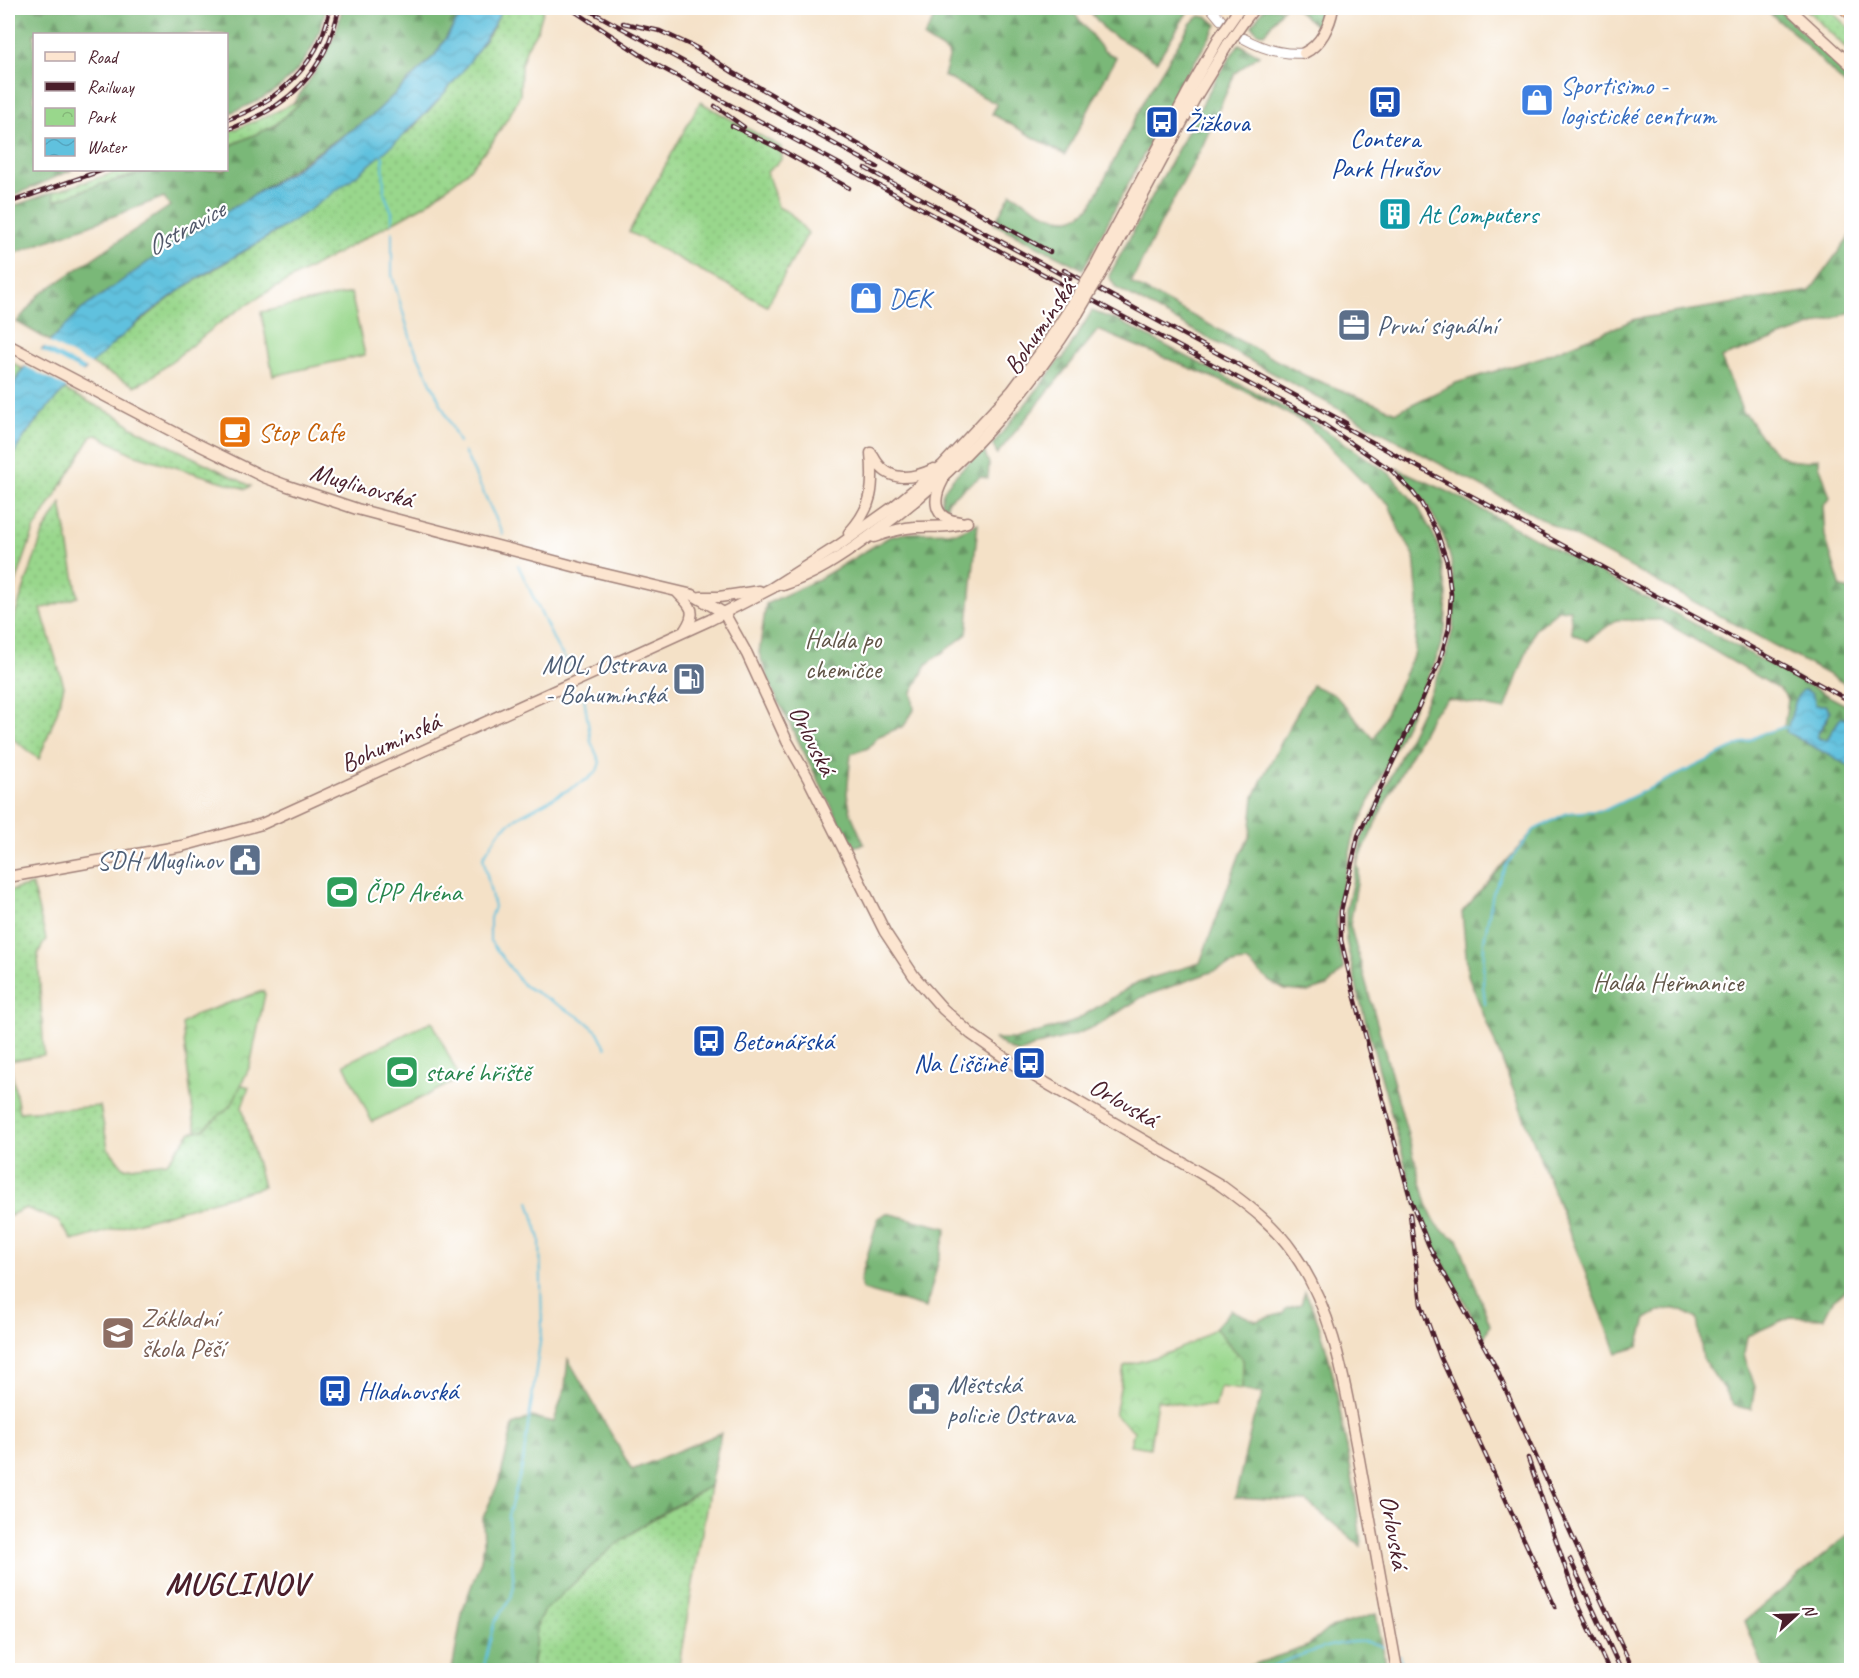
<svg xmlns="http://www.w3.org/2000/svg" width="1859" height="1678" viewBox="0 0 1859 1678" font-family="Caveat,sans-serif">
  <style>
    .grass { fill: url(#grass-dots); stroke: #727b5c; stroke-width: 1.5 }
    .forest { fill: url(#forest-firs); stroke: #626c52; stroke-width: 1.5 }
    .park { fill: url(#park-crowns); stroke: #727b5c; stroke-width: 1.5 }
    .pitch { fill: #99d78c; stroke: #727b5c; stroke-width: 1.5 }
    .water { fill: url(#water-waves); stroke: #557084; stroke-width: 1.5 }
    .pier { fill: #f4e1c7 }
    .lines { fill: none; stroke-linecap: round; stroke-linejoin: round }
    .stream { stroke: #60c1de; stroke-width: 2 }
    .tertiary-casing { stroke: #9f8079; stroke-width: 11 }
    .secondary-casing { stroke: #9f8079; stroke-width: 13 }
    .motorway-casing { stroke: #9f8079; stroke-width: 16 }
    .tertiary { stroke: #fff; stroke-width: 9 }
    .secondary { stroke: #fce5d0; stroke-width: 10 }
    .motorway { stroke: #f8bd89; stroke-width: 14 }
    .rail-casing { stroke: #4a1f2b; stroke-width: 4.5 }
    .rail { stroke: #fff; stroke-width: 2; stroke-dasharray: 7; stroke-linecap: butt }
    .secondary-bridge-casing { stroke: #9f8079; stroke-width: 13; stroke-linecap: butt }
    .secondary-bridge { stroke: #fce5d0; stroke-width: 10 }
    .labels { text-anchor: middle; stroke-width: 4.5; stroke-linejoin: round; paint-order: stroke }
    .shop-label { font-size: 26px; fill: #366cbe; stroke: #fff; text-anchor: start }
    .transit-label { font-size: 26px; fill: #164399; stroke: #fff; text-anchor: start }
    .culture-label { font-size: 26px; fill: #0d838f; stroke: #fff; text-anchor: start }
    .service-label { font-size: 26px; fill: #4e5e75; stroke: #fff; text-anchor: start }
    .street-label { font-size: 26px; fill: #4a1f2b; stroke: #fff }
    .food-label { font-size: 26px; fill: #c56008; stroke: #fff; text-anchor: start }
    .park-label { font-size: 26px; fill: #625648; stroke: #fff }
    .leisure-label { font-size: 26px; fill: #27864d; stroke: #fff; text-anchor: start }
    .education-label { font-size: 26px; fill: #785e54; stroke: #fff; text-anchor: start }
    .water-label { font-size: 27px; font-style: italic; fill: #52586a; stroke: #fff }
    .district-label { font-size: 32px; font-weight: bold; letter-spacing: 1.5px; fill: #4a1f2b; stroke: #fff }
  </style>
  <defs>
    <pattern id="grass-dots" width="8" height="8" patternUnits="userSpaceOnUse" patternTransform="scale(1.5)"><rect width="8" height="8" fill="#99d78c"/><path d="M2 2h.1M6 6h.1" fill="none" stroke="#85b879" stroke-width="1.8" stroke-linecap="round"/></pattern>
    <pattern id="forest-firs" width="22" height="20" patternUnits="userSpaceOnUse" patternTransform="scale(1.5)"><rect width="22" height="20" fill="#7ab878"/><path d="M5 1l3.5 6h-7zM16 11l3.5 6h-7z" fill="#669563"/></pattern>
    <pattern id="park-crowns" width="20" height="18" patternUnits="userSpaceOnUse" patternTransform="scale(1.5)"><rect width="20" height="18" fill="#99d78c"/><path d="M2 6a3 3 0 1 1 6 0M12 15a3 3 0 1 1 6 0" fill="none" stroke="#85b879"/></pattern>
    <pattern id="water-waves" width="16" height="10" patternUnits="userSpaceOnUse" patternTransform="scale(1.5)"><rect width="16" height="10" fill="#60c1de"/><path d="M0 5q4-4 8 0t8 0" fill="none" stroke="#55a5bf"/></pattern>
  </defs>
  <rect width="100%" height="100%" fill="#fff"/>
  <filter id="ink" filterUnits="userSpaceOnUse"><feTurbulence type="fractalNoise" baseFrequency=".0167" numOctaves="2"/><feDisplacementMap in="SourceGraphic" scale="12" xChannelSelector="R" yChannelSelector="G"/><feConvolveMatrix kernelMatrix="1 2 1 2 8 2 1 2 1" color-interpolation-filters="sRGB"/></filter>
  <filter id="wash" filterUnits="userSpaceOnUse"><feTurbulence type="fractalNoise" baseFrequency=".008" numOctaves="4" result="noise"/><feDisplacementMap in="SourceGraphic" scale="24" xChannelSelector="R" yChannelSelector="G"/><feGaussianBlur stdDeviation="1.35" result="paint"/><feColorMatrix in="noise" values="0 0 0 0 0 0 0 0 0 0 0 0 0 0 0 0 0 1.4 0 .05"/><feComposite in="paint" operator="in"/></filter>
  <g filter="url(#wash)">
    <rect width="100%" height="100%" fill="#f4e1c7"/>
    <g class="grass">
      <polygon points="503,8 544,8 538,29 527,47 521,65 520,95 512,111 492,143 466,173 426,204 264,294 226,318 149,379 135,386 91,364 119,338 183,288 271,235 338,188 412,129 452,84 490,33"/>
      <polygon points="1805,8 1828,8 1851,30 1851,53"/>
      <path d="M314,90L274,126L227,147V132C258,121 286,109 314,90Z"/>
      <polygon points="700,102 781,147 782,159 767,172 778,207 790,213 808,233 767,306 629,232"/>
      <polygon points="123,170 154,170 99,185 54,201 53,192"/>
      <path d="M65,390L121,418L132,427L251,486L246,489L133,454L97,435L92,436L34,530L8,606V468C17,442 44,409 65,390Z"/>
      <polygon points="61,503 78,597 41,609 64,686 57,712 39,759 8,735 8,635 43,533"/>
      <polygon points="32,885 46,939 38,954 44,1055 10,1061 19,1112 100,1106 108,1148 124,1168 167,1162 190,1133 204,1128 232,1104 240,1084 249,1087 242,1107 263,1187 73,1241 58,1221 26,1208 8,1216 8,891"/>
      <polygon points="710,1486 678,1670 532,1670 538,1621 543,1612 608,1551 646,1523"/>
    </g>
    <g class="forest">
      <path d="M8,8H326C314,65 281,95 227,114L226,34H34V170H72L8,198Z"/>
      <path d="M342,8H465L435,55L373,115L81,310L50,341L17,322L39,295L170,206L164,197L8,256V208L53,192L55,201L99,185L154,170H226L227,147L274,126L309,95L293,104C315,72 335,47 342,8Z"/>
      <polygon points="939,8 1070,8 1104,51 1116,57 1065,155 992,114 997,104 944,76 949,58 948,53 924,38"/>
      <polygon points="1087,8 1190,8 1157,61 1106,31"/>
      <polygon points="1264,8 1283,8 1265,33 1258,33 1252,26"/>
      <polygon points="1295,8 1328,8 1327,14 1319,28"/>
      <polygon points="1763,8 1777,8 1851,79 1851,91 1795,34"/>
      <path d="M1200,16L1209,18L1217,25L1180,86L1083,269L994,224L1011,193C1028,203 1049,220 1070,219C1078,218 1085,211 1091,206L1147,95L1191,23Z"/>
      <path d="M1239,44L1259,55L1235,73L1202,147L1163,219L1131,283L1306,376L1396,412L1456,383L1542,357L1636,319L1810,291L1851,234V312L1721,358L1744,415L1746,414C1765,443 1780,471 1819,458V464L1830,497L1823,506L1825,536L1841,588L1851,590V687L1116,288L1109,276L1217,77Z"/>
      <polygon points="1092,311 1121,322 1319,426 1390,474 1417,505 1433,534 1439,549 1447,594 1445,628 1441,644 1435,662 1354,835 1337,910 1337,941 1344,969 1327,986 1308,992 1285,990 1270,982 1247,962 1236,963 1142,997 1100,1024 1074,1035 1034,1046 1019,1053 1007,1048 995,1039 1017,1039 1073,1022 1138,982 1200,963 1239,856 1250,836 1254,797 1264,775 1312,685 1335,695 1374,739 1415,652 1418,600 1414,555 1399,530 1389,504 1361,480 1307,424 1243,390 1098,330 997,454 993,444 1045,380 1059,360 1062,360"/>
      <path d="M983,448L989,464L988,478L980,477L948,500L946,512C928,490 970,465 983,448Z"/>
      <path d="M1396,468L1449,492L1851,708V721L1845,718L1827,739L1822,740L1817,736L1820,729L1828,719L1814,705C1814,696 1813,694 1805,690L1797,697L1789,733L1851,767V1286L1833,1300L1824,1318L1790,1317L1747,1336L1744,1355L1755,1387L1751,1409L1735,1406L1703,1359L1697,1319C1675,1305 1668,1306 1646,1319L1638,1347L1617,1353L1468,975L1462,912L1534,830L1567,813L1605,810L1764,733L1784,727L1788,699L1781,690L1661,620H1616L1587,641L1572,633L1570,609L1558,610L1535,629L1505,710L1448,699L1432,715L1382,809L1357,864L1359,870L1350,925L1427,1204C1435,1224 1438,1230 1458,1239L1490,1325L1484,1338L1433,1244L1415,1200L1358,993L1346,940V911L1362,838L1443,665L1453,629L1455,594L1451,561L1447,546L1441,530L1424,500Z"/>
      <polygon points="978,523 967,634 927,664 912,692 914,710 904,726 879,736 868,748 851,754 847,794 851,814 864,844 852,847 772,689 759,653 766,604 819,579 889,537 906,533 959,532"/>
      <polygon points="886,1213 947,1228 926,1308 863,1290 860,1281 878,1218"/>
      <path d="M1305,1292C1326,1334 1335,1382 1343,1428C1351,1468 1358,1506 1361,1546L1307,1502L1235,1498L1253,1420L1263,1394L1242,1390L1243,1360L1215,1328L1231,1310L1256,1321L1284,1313L1285,1309L1301,1304Z"/>
      <polygon points="568,1359 632,1470 721,1433 710,1486 646,1523 608,1551 543,1612 538,1621 532,1670 452,1670 463,1609 481,1560 484,1544 483,1518 500,1479 513,1425 532,1417 554,1422 565,1387"/>
      <polygon points="1851,1532 1851,1670 1764,1670 1745,1621"/>
      <polygon points="1376,1614 1387,1670 1185,1670 1191,1666 1237,1670 1308,1646 1328,1629"/>
    </g>
    <g class="park">
      <polygon points="8,360 23,369 8,393"/>
      <polygon points="263,991 265,994 250,1066 232,1104 204,1129 197,1131 194,1121 182,1024 195,1015"/>
      <path d="M1215,1328L1243,1360L1242,1390L1220,1387L1215,1407L1186,1405L1157,1400L1150,1448L1130,1445L1134,1431L1115,1415L1124,1366C1160,1356 1184,1351 1215,1328Z"/>
    </g>
    <g class="pitch">
      <polygon points="351,293 365,355 273,376 261,312"/>
      <polygon points="432,1021 460,1079 372,1122 344,1064"/>
    </g>
    <g class="water">
      <path d="M465,8H503C453,105 361,179 269,236C241,254 210,269 183,288C147,313 114,342 83,372C56,398 20,433 8,468V393L23,369L81,310L172,245L288,174L373,115L435,55Z"/>
      <path d="M1803,690C1812,691 1815,697 1815,705H1826L1830,711C1828,721 1820,727 1817,736L1820,739H1827L1841,717L1851,721V767L1786,732L1797,697Z"/>
    </g>
    <g class="pier">
      <polygon points="46,341 94,366 89,370 42,346"/>
      <polygon points="38,349 86,374 69,389 23,365"/>
    </g>
    <g class="lines">
      <g class="stream">
        <polyline points="380,152 383,157 384,193 392,212 392,223"/>
        <polyline points="392,232 392,275 412,343 459,442"/>
        <polyline points="464,451 503,534"/>
        <polyline points="518,565 557,647 573,670"/>
        <polyline points="583,691 591,742 600,762 597,771 588,779 516,818 500,831 483,857 494,907 490,918 490,941 523,985 583,1019 598,1032 606,1048"/>
        <polyline points="1485,1004 1483,984 1484,941 1493,893 1507,864 1534,830 1567,813 1605,810 1764,733 1784,727 1788,728"/>
        <polyline points="1400,1655 1403,1670"/>
        <polyline points="483,1670 494,1623 511,1598 514,1586 508,1516 522,1468 542,1328 540,1239 529,1201"/>
        <path d="M1261,1670C1293,1659 1352,1630 1383,1647"/>
      </g>
    </g>
  </g>
  <g filter="url(#ink)">
    <g class="lines">
      <g class="tertiary-casing">
        <g id="tertiary">
          <polyline points="1211,8 1221,20"/>
          <path d="M1243,38C1261,48 1283,55 1304,53"/>
        </g>
      </g>
      <g class="secondary-casing">
        <g id="secondary">
          <polyline points="1789,8 1852,66"/>
          <polyline points="1244,21 1254,8"/>
          <path d="M1304,53C1321,45 1330,25 1333,8"/>
          <polyline points="1095,267 1187,94 1219,38"/>
          <polyline points="1102,272 1194,100 1228,44"/>
          <path d="M8,345L189,440L264,477L285,485L357,509L596,572L693,595L724,613L747,654L787,741L808,778L885,932L914,976L943,1009L971,1034L1015,1065L1219,1184C1246,1204 1274,1224 1293,1252C1336,1313 1345,1387 1359,1459C1372,1529 1384,1600 1397,1670"/>
          <path d="M873,456C887,483 910,480 934,469"/>
          <path d="M943,480C932,500 933,519 960,522"/>
          <path d="M849,533C873,507 874,487 871,453"/>
          <path d="M874,537C888,532 901,528 915,527C934,526 949,528 967,522"/>
          <path d="M783,585C814,575 841,557 867,538C952,477 1022,402 1078,313"/>
          <path d="M678,593C692,607 697,612 685,630"/>
          <polyline points="701,597 719,597 759,591"/>
          <polyline points="8,877 182,846 262,824 710,620 772,588 838,546 893,507 927,479 943,465 1012,391 1044,348 1070,308"/>
        </g>
      </g>
      <g class="motorway-casing">
        <polyline id="motorway" points="1846,8 1852,13"/>
      </g>
      <use href="#tertiary" class="tertiary"/>
      <use href="#secondary" class="secondary"/>
      <use href="#motorway" class="motorway"/>
      <g class="rail-casing">
        <g id="rail">
          <polyline points="585,8 877,167"/>
          <polyline points="576,12 653,63 1011,257 1317,420 1391,470 1412,491 1421,503 1437,532 1447,562 1451,594 1449,628 1439,663 1358,836 1341,911 1341,940 1354,994 1411,1201 1429,1246 1494,1364 1633,1670"/>
          <polyline points="623,23 660,31 699,49"/>
          <polyline points="691,45 734,73 926,183 1050,252"/>
          <polyline points="715,106 744,127"/>
          <path d="M226,120C276,103 318,66 329,13"/>
          <polyline points="732,126 774,146 849,188"/>
          <path d="M226,130C288,108 326,73 339,8"/>
          <polyline points="865,168 1070,279"/>
          <polyline points="8,203 103,170"/>
          <polyline points="1064,270 1346,423"/>
          <polyline points="1337,423 1852,702"/>
          <polyline points="1410,1214 1421,1304 1440,1356 1555,1607"/>
          <polyline points="1528,1458 1577,1602 1609,1670"/>
          <polyline points="1570,1559 1621,1670"/>
        </g>
      </g>
      <use href="#rail" class="rail"/>
      <g class="secondary-bridge-casing">
        <g id="secondary-bridge">
          <polyline points="1219,38 1235,15"/>
          <polyline points="1228,44 1244,21"/>
          <polyline points="1070,308 1095,267"/>
          <polyline points="1078,313 1102,272"/>
        </g>
      </g>
      <use href="#secondary-bridge" class="secondary-bridge"/>
    </g>
  </g>
  <defs>
    <g id="shop-square" transform="scale(1.725)"><rect x="-9" y="-9" width="18" height="18" rx="4" fill="#3f7fe0" stroke="#fff"/><path d="M-5-2.5h2.3a2.7 3.5 0 0 1 5.4 0H5L5.5 6h-11ZM-1.5-2.5h3a1.5 2.3 0 0 0-3 0Z" fill="#fff"/></g>
    <g id="bus-square" transform="scale(1.725)"><rect x="-9" y="-9" width="18" height="18" rx="4" fill="#1a4fb4" stroke="#fff"/><path d="M-5-6H5V4H4V6H2V4H-2V6H-4V4H-5ZM-3.5-4V0h7V-4ZM-3.5 1.2v1.5H-2V1.2ZM2 1.2v1.5H3.5V1.2Z" fill="#fff"/></g>
    <g id="building-square" transform="scale(1.725)"><rect x="-9" y="-9" width="18" height="18" rx="4" fill="#0f9aa8" stroke="#fff"/><path d="M-4-6H4V6H1V3H-1V6H-4ZM-2.5-4.3h1.7v1.8h-1.7ZM.8-4.3h1.7v1.8H.8ZM-2.5-1h1.7V.8h-1.7ZM.8-1h1.7V.8H.8Z" fill="#fff"/></g>
    <g id="office-square" transform="scale(1.725)"><rect x="-9" y="-9" width="18" height="18" rx="4" fill="#5c6f8a" stroke="#fff"/><path d="M-6-3h4V-5.5h4V-3h4V5H-6ZM-1-4.5V-3h2v-1.5ZM-6 0V1H6V0Z" fill="#fff"/></g>
    <g id="cafe-square" transform="scale(1.725)"><rect x="-9" y="-9" width="18" height="18" rx="4" fill="#e8710a" stroke="#fff"/><path d="M-5.5-4.5H6V0H3Q3 3.5 0 3.5H-2.5Q-5.5 3.5-5.5 0ZM3-3.2v2h1.7v-2ZM-6 4.5H4V6H-6Z" fill="#fff"/></g>
    <g id="fuel-square" transform="scale(1.725)"><rect x="-9" y="-9" width="18" height="18" rx="4" fill="#5c6f8a" stroke="#fff"/><path d="M-5.5-6h7V0h2V4h1.3V-2.5L3-4.5l.8-.8L6-3V5H2.5V1h-1V6h-7ZM-4.2-4.7v3.2H.2V-4.7Z" fill="#fff"/></g>
    <g id="civic-square" transform="scale(1.725)"><rect x="-9" y="-9" width="18" height="18" rx="4" fill="#5c6f8a" stroke="#fff"/><path d="M-.6-6.5H3V-4.5H.6V-3L4-1V1h2V6H-6V1h2V-1L-.6-3ZM-1.2 2.5V6h2.4V2.5Z" fill="#fff"/></g>
    <g id="stadium-square" transform="scale(1.725)"><rect x="-9" y="-9" width="18" height="18" rx="4" fill="#2e9e5b" stroke="#fff"/><path d="M0-5a6.5 5 0 1 0 0 10a6.5 5 0 1 0 0-10ZM-3.5-1.8h7v3.6h-7Z" fill="#fff"/></g>
    <g id="school-square" transform="scale(1.725)"><rect x="-9" y="-9" width="18" height="18" rx="4" fill="#8d6e63" stroke="#fff"/><path d="M0-5L7-2L0 1L-7-2ZM-4 1L0 2.5L4 1V4Q0 6-4 4Z" fill="#fff"/></g>
  </defs>
  <g fill-rule="evenodd">
    <use href="#shop-square" x="1537" y="100"/>
    <use href="#bus-square" x="1385" y="102"/>
    <use href="#bus-square" x="1162" y="122"/>
    <use href="#building-square" x="1395" y="214"/>
    <use href="#shop-square" x="866" y="298"/>
    <use href="#office-square" x="1354" y="325"/>
    <use href="#cafe-square" x="235" y="432"/>
    <use href="#fuel-square" x="689" y="679"/>
    <use href="#civic-square" x="245" y="860"/>
    <use href="#stadium-square" x="342" y="892"/>
    <use href="#bus-square" x="709" y="1041"/>
    <use href="#bus-square" x="1029" y="1063"/>
    <use href="#stadium-square" x="402" y="1072"/>
    <use href="#school-square" x="118" y="1333"/>
    <use href="#bus-square" x="335" y="1391"/>
    <use href="#civic-square" x="924" y="1399"/>
  </g>
  <g class="labels">
    <g class="shop-label">
      <text x="1560" y="94">Sportisimo -<tspan x="1560" dy="30">logistické centrum</tspan></text>
      <text x="889" y="307">DEK</text>
    </g>
    <g class="transit-label">
      <text x="1185" y="131">Žižkova</text>
      <text x="1385" y="147" text-anchor="middle">Contera<tspan x="1385" dy="30">Park Hrušov</tspan></text>
      <text x="732" y="1050">Betonářská</text>
      <text x="1006" y="1072" text-anchor="end">Na Liščině</text>
      <text x="358" y="1400">Hladnovská</text>
    </g>
    <g class="culture-label">
      <text x="1418" y="223">At Computers</text>
    </g>
    <g class="service-label">
      <text x="1377" y="334">První signální</text>
      <text x="666" y="673" text-anchor="end">MOL, Ostrava<tspan x="666" dy="30">- Bohumínská</tspan></text>
      <text x="222" y="869" text-anchor="end">SDH Muglinov</text>
      <text x="947" y="1393">Městská<tspan x="947" dy="30">policie Ostrava</tspan></text>
    </g>
    <g class="street-label">
      <text transform="translate(1039 327) rotate(-56)" y="9">Bohumínská</text>
      <text transform="translate(362 485) rotate(16)" y="9">Muglinovská</text>
      <text transform="translate(813 740) rotate(63)" y="9">Orlovská</text>
      <text transform="translate(390 742) rotate(-25)" y="9">Bohumínská</text>
      <text transform="translate(1124 1102) rotate(30)" y="9">Orlovská</text>
      <text transform="translate(1395 1532) rotate(80)" y="9">Orlovská</text>
    </g>
    <g class="food-label">
      <text x="258" y="441">Stop Cafe</text>
    </g>
    <g class="park-label">
      <text x="843" y="648">Halda po<tspan x="843" dy="30">chemičce</tspan></text>
      <text x="1668" y="991">Halda Heřmanice</text>
    </g>
    <g class="leisure-label">
      <text x="365" y="901">ČPP Aréna</text>
      <text x="425" y="1081">staré hřiště</text>
    </g>
    <g class="education-label">
      <text x="141" y="1327">Základní<tspan x="141" dy="30">škola Pěší</tspan></text>
    </g>
    <g class="water-label">
      <text transform="translate(185 228) rotate(-29)" y="9">Ostravice</text>
    </g>
    <g class="district-label">
      <text x="237" y="1594">MUGLINOV</text>
    </g>
  </g>
  <rect width="1859" height="1678" fill="none" stroke="#fff" stroke-width="30"/>
  <rect x="33" y="33" width="195" height="138" fill="#ffffff" stroke="#b7a5aa" stroke-width="1.5"/>
  <rect x="45" y="52" width="30" height="9" fill="#fce5d0" stroke="#b7a5aa" stroke-width="1.5"/>
  <text x="87" y="63" font-size="18" fill="#4a1f2b">Road</text>
  <rect x="45" y="82" width="30" height="9" fill="#4a1f2b" stroke="#b7a5aa" stroke-width="1.5"/>
  <text x="87" y="93" font-size="18" fill="#4a1f2b">Railway</text>
  <rect x="45" y="108" width="30" height="18" fill="url(#park-crowns)" stroke="#b7a5aa" stroke-width="1.5"/>
  <text x="87" y="123" font-size="18" fill="#4a1f2b">Park</text>
  <rect x="45" y="138" width="30" height="18" fill="url(#water-waves)" stroke="#b7a5aa" stroke-width="1.5"/>
  <text x="87" y="153" font-size="18" fill="#4a1f2b">Water</text>
  <g transform="translate(1796 1615) rotate(68)" stroke="#ffffff" stroke-width="4.5" paint-order="stroke">
  <path d="M0-4.5L10 22L0 15L-10 22Z" fill="#4a1f2b"/>
  <text y="-9" font-size="16" font-weight="bold" text-anchor="middle" fill="#4a1f2b">N</text>
  </g>
</svg>
